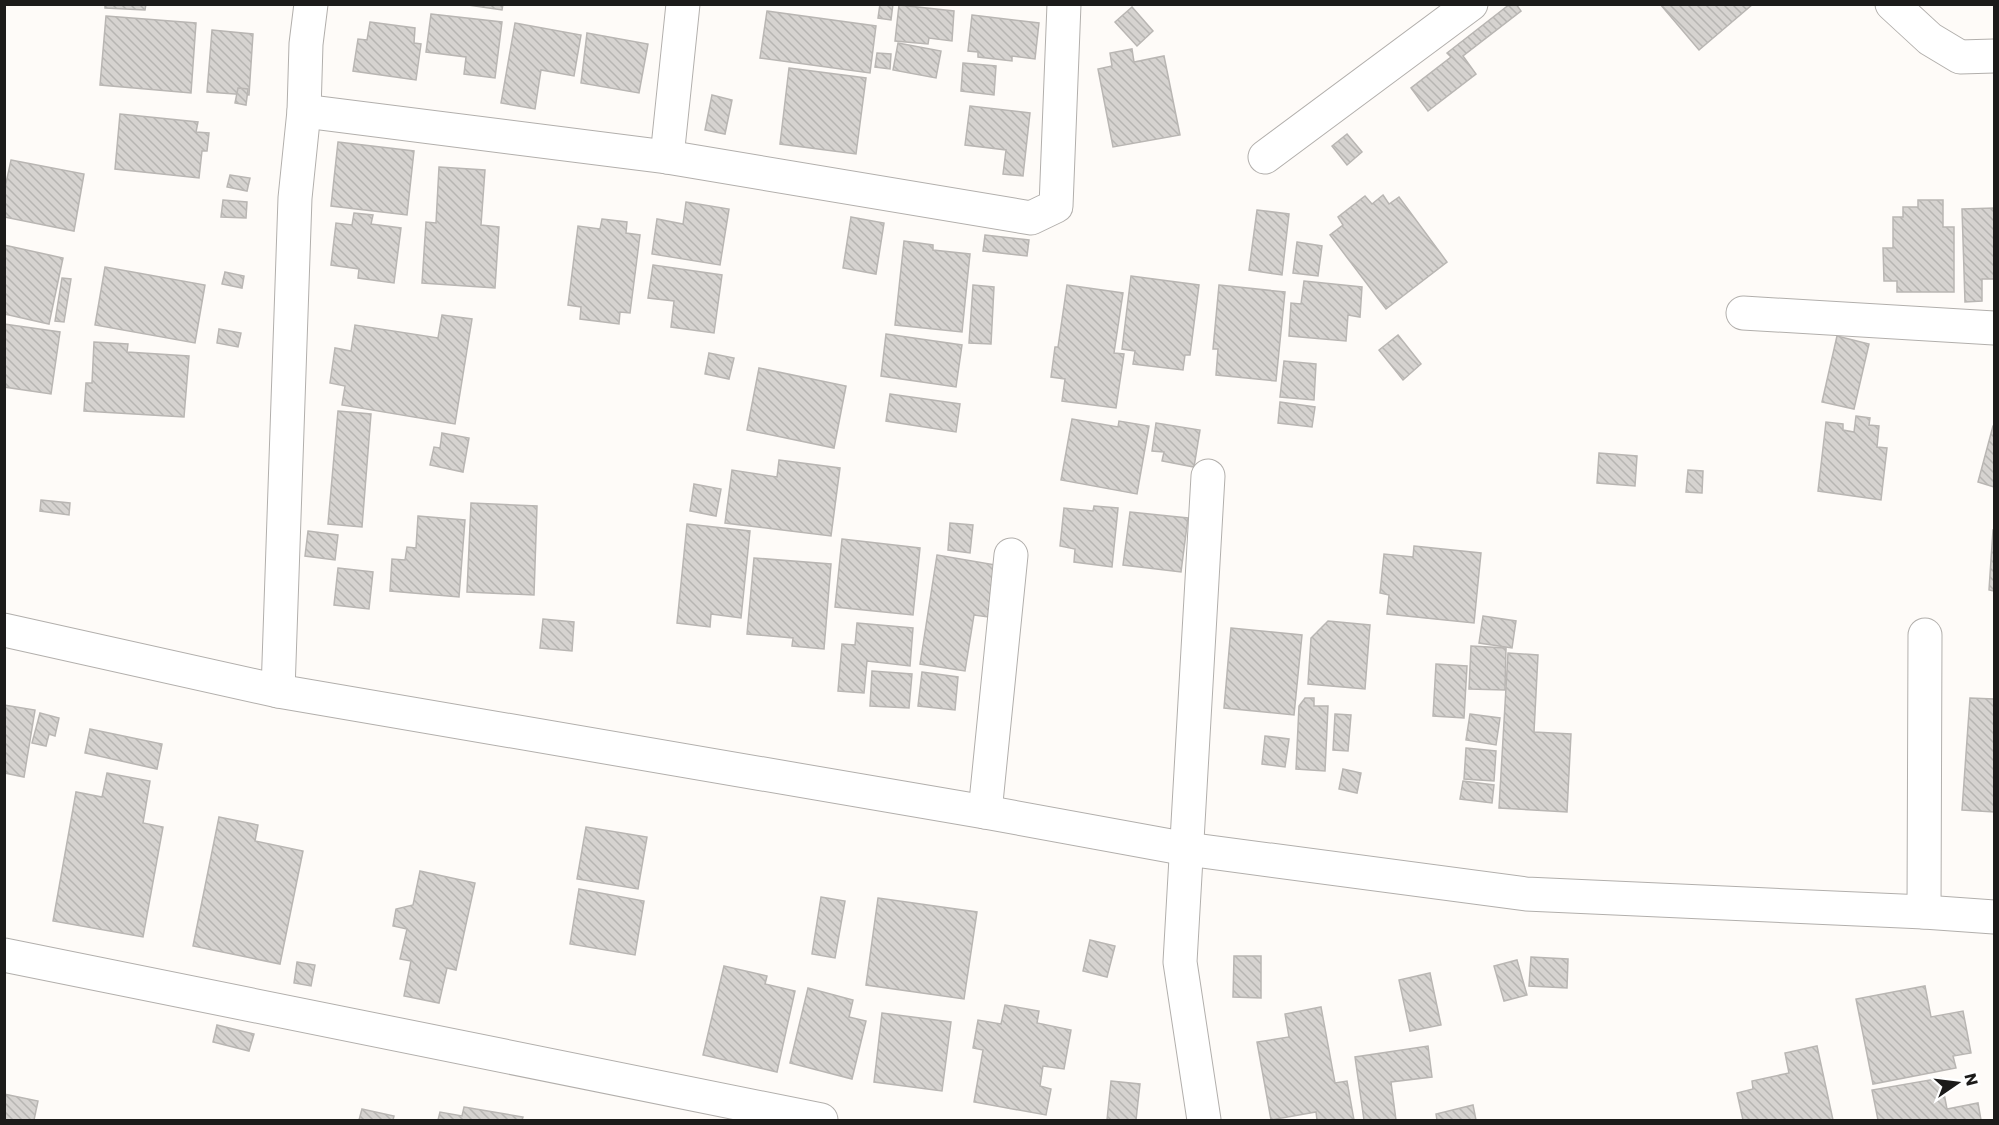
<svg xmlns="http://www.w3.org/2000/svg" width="1999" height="1125" viewBox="0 0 1999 1125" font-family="Poppins,sans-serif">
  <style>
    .building { fill: url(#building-back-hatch); stroke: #b9b6b3; stroke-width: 1.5 }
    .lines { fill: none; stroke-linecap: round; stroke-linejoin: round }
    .minor-casing { stroke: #b2afac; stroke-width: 35 }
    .minor { stroke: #fff; stroke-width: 33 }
  </style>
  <defs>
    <pattern id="building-back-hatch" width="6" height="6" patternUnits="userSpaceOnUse" patternTransform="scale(1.5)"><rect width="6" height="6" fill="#d6d3d0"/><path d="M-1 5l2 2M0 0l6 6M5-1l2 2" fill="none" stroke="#b7b5b2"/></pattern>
  </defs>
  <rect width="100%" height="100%" fill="#fefbf8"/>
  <g class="building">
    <polygon points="105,4 146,4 145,10 105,8"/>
    <polygon points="461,4 503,4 502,10"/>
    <polygon points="880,4 893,4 891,20 878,18"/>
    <polygon points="1510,4 1516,4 1521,11 1463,56 1476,74 1428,111 1411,88 1451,57 1447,53"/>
    <polygon points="1660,4 1753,4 1699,50"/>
    <polygon points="899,5 954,11 952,41 929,38 928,44 895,41"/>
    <polygon points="1132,7 1153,31 1137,46 1115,22"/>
    <polygon points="767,11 876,26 870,73 760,58"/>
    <polygon points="431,14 502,22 495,78 464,74 466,57 426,52"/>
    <polygon points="972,15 1039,23 1035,59 1012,56 1012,61 978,57 978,52 968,51"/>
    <polygon points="106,16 196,23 191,93 100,85"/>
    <polygon points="370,22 415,28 414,43 421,44 416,80 353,71 358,39 367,40"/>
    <polygon points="515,23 581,35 574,76 541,70 535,109 501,103"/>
    <polygon points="212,30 253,34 249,95 207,92"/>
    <polygon points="587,33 648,44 639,93 581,83"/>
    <polygon points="898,43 941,51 936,78 893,70"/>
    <polygon points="1132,49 1134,62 1164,56 1180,135 1113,147 1098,69 1112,66 1110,53"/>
    <polygon points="877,53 891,54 890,69 875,67"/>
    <polygon points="963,63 996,66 994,95 961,91"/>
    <polygon points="789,68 866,78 856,154 780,144"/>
    <polygon points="238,88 248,89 246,105 235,103"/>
    <polygon points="712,95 732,100 725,134 705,130"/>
    <polygon points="970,106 1030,113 1023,176 1003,174 1006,150 965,145"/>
    <polygon points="120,114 198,122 196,132 209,133 207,151 202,151 199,178 115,169"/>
    <polygon points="1347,134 1362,152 1347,165 1332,146"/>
    <polygon points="338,142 414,151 407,215 331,206"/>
    <polygon points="11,160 84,174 74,231 4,217 4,192"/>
    <polygon points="439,167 485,170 481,225 499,227 495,288 422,283 426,222 436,223"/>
    <polygon points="230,175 250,178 247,191 227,187"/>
    <polygon points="1383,195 1389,204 1399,197 1447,262 1386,309 1330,235 1343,225 1338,217 1365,196 1372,204"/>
    <polygon points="223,200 247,202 246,218 221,217"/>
    <polygon points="1918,200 1943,200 1943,227 1954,227 1954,292 1897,292 1897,281 1884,281 1883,248 1893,248 1893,217 1903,217 1903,207 1918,207"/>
    <polygon points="686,202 729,209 720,265 652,254 657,219 683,224"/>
    <polygon points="1994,208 1994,279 1982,279 1982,301 1965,302 1962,209"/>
    <polygon points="1257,210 1289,214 1282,275 1249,270"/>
    <polygon points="354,213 373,215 371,224 401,228 394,283 358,278 359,269 331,265 336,223 352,225"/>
    <polygon points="851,217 884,223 876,274 843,268"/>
    <polygon points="602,219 627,222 626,233 640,235 630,313 620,312 619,324 580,319 581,307 568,305 578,226 600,229"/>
    <polygon points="985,235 1029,240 1027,256 983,251"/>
    <polygon points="904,241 933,245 933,250 970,254 962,332 895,325"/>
    <polygon points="1297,242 1322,246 1318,276 1293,273"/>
    <polygon points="4,245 63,258 49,324 4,314"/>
    <polygon points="653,265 722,275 714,333 671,327 674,301 648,298"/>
    <polygon points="105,267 205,285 195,343 95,325"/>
    <polygon points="225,272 244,276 242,288 222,284"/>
    <polygon points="1131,276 1199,285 1190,355 1185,355 1183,370 1133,364 1135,351 1122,349"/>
    <polygon points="62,278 71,279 64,322 55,321"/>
    <polygon points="1304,281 1362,287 1360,317 1348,315 1346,341 1289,336 1291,303 1301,304"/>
    <polygon points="973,285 994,287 991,344 969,343"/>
    <polygon points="1067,285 1123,293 1114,353 1124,354 1116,408 1062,401 1065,379 1051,377 1055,347 1058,347"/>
    <polygon points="1219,285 1285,292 1276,381 1216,375 1218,349 1213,349"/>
    <polygon points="442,315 472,319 455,424 342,405 345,386 330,383 335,348 351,351 355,325 438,338"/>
    <polygon points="4,324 60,332 51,394 4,387"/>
    <polygon points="219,329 241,333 238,347 217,343"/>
    <polygon points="886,334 962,345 956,387 881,376"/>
    <polygon points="1398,335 1421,364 1403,380 1379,350"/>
    <polygon points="1837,336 1869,344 1854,409 1822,402"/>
    <polygon points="94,342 128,344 127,352 189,356 184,417 84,411 86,383 92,383"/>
    <polygon points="709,353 734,358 729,379 705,374"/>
    <polygon points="1284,361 1316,364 1314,400 1280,397"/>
    <polygon points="759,368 846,386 834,448 747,430"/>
    <polygon points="890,394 960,404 956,432 886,421"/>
    <polygon points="1280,402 1315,407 1312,427 1278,423"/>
    <polygon points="338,411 371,414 362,527 328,524"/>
    <polygon points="1856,416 1870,418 1869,425 1879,426 1877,447 1887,448 1881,500 1818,491 1826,422 1843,424 1843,430 1854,432"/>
    <polygon points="1072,419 1118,427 1119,421 1149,426 1137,494 1061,480"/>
    <polygon points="1156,423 1200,430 1194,467 1162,461 1164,452 1152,451"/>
    <polygon points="1993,426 1994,426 1994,487 1978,482"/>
    <polygon points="442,433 469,438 463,472 430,465 434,447 440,448"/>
    <polygon points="1599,453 1637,456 1635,486 1597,483"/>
    <polygon points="779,460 840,468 831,536 725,523 732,470 777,477"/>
    <polygon points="1688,470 1703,471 1702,493 1686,492"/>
    <polygon points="694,484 721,489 716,516 690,511"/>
    <polygon points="41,500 70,503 69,515 40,511"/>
    <polygon points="471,503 537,506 534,595 467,592"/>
    <polygon points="1094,506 1118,508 1112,567 1074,562 1075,549 1060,546 1064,508 1093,511"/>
    <polygon points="1130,512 1188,518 1181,572 1123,565"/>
    <polygon points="418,516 465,520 459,597 390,591 392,559 405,560 407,547 416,548"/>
    <polygon points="950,523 973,525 970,553 948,550"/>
    <polygon points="687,524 750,531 741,618 711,614 710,627 677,623"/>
    <polygon points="1993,530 1994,530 1994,591 1989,590"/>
    <polygon points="308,531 338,535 335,560 305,556"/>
    <polygon points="842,539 920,548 913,615 835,607"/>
    <polygon points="1414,546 1481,553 1474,623 1387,614 1389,595 1380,593 1384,554 1413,557"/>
    <polygon points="937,555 996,565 988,617 974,615 965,671 920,664"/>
    <polygon points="754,558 831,564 824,649 792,646 793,638 747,634"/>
    <polygon points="338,568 373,572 369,609 334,605"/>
    <polygon points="1483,616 1516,621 1512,648 1479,643"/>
    <polygon points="543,619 574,622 572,651 540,648"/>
    <polygon points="1328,621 1370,625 1365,689 1308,684 1311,638"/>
    <polygon points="857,623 913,628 910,666 867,661 864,693 838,691 842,644 855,645"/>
    <polygon points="1231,628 1302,635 1294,715 1224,708"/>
    <polygon points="1471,646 1506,648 1505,690 1469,689"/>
    <polygon points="1508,653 1538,655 1534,732 1571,734 1567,812 1499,808"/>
    <polygon points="1436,664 1467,666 1464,718 1433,716"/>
    <polygon points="872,671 912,674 909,708 870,706"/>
    <polygon points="922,672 958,677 955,710 918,706"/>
    <polygon points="1305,698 1314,698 1314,706 1328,706 1325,771 1296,769 1299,706"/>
    <polygon points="1970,698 1994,699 1994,812 1962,810"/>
    <polygon points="4,705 35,710 24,777 4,773"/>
    <polygon points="40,713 59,718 55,736 49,734 46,746 32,743"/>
    <polygon points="1335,714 1351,715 1348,751 1333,750"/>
    <polygon points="1470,714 1500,718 1496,745 1466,740"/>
    <polygon points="90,729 162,744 157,769 85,753"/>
    <polygon points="1265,736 1289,739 1285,767 1262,764"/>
    <polygon points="1466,748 1496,751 1494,781 1464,779"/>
    <polygon points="1343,769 1361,773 1357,793 1339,789"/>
    <polygon points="107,773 150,781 143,823 163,827 143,937 53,921 76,792 102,797"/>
    <polygon points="1463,781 1494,785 1492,803 1460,799"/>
    <polygon points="219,817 258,825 255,841 303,851 280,964 193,946"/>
    <polygon points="586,827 647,837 638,889 577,879"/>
    <polygon points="420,871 475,883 456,970 447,968 439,1003 404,996 411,961 400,959 407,929 393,926 396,909 413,905"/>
    <polygon points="579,889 644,901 635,955 570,944"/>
    <polygon points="821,897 845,901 835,958 812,954"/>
    <polygon points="878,898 977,912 964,999 866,985"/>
    <polygon points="1090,940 1115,946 1107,977 1083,971"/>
    <polygon points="1234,956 1261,956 1261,998 1233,997"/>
    <polygon points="1531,957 1568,959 1567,988 1529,986"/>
    <polygon points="1517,960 1527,995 1504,1001 1494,966"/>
    <polygon points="297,962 315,965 311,986 294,983"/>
    <polygon points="724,966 767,976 765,984 795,991 777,1072 703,1055"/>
    <polygon points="1430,973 1441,1025 1410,1031 1399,980"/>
    <polygon points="1925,986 1931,1017 1963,1011 1971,1053 1953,1056 1956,1068 1873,1084 1856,999"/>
    <polygon points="808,988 853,1000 849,1017 866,1021 852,1079 790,1063"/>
    <polygon points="1005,1005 1039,1011 1037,1023 1071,1030 1064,1069 1043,1066 1040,1086 1051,1089 1046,1115 974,1102 983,1050 973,1048 978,1020 1001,1024"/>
    <polygon points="1321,1007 1335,1083 1347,1081 1354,1120 1317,1120 1316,1112 1271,1120 1257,1042 1289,1037 1285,1014"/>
    <polygon points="882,1013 951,1022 942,1091 874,1082"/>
    <polygon points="217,1025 254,1034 249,1051 213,1042"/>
    <polygon points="1428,1046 1432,1077 1391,1082 1396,1120 1364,1120 1355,1057"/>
    <polygon points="1817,1046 1833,1120 1743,1120 1737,1093 1753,1089 1752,1081 1789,1073 1785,1053"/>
    <polygon points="1941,1078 1947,1109 1978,1103 1981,1120 1878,1120 1872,1090"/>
    <polygon points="1111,1081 1140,1084 1136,1120 1107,1120"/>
    <polygon points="4,1094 38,1101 34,1120 4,1120"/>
    <polygon points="1473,1105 1476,1120 1437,1120 1436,1114"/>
    <polygon points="464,1107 523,1117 522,1120 438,1120 440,1112 462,1116"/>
    <polygon points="362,1109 394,1116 393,1120 359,1120"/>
  </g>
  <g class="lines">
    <g class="minor-casing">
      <g id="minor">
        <polyline points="1892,4 1930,39 1960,57 1994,56"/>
        <polyline points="304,111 667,157 1031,218 1056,206 1064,4"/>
        <polyline points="667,157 683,4"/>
        <polyline points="1265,157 1471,4"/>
        <polyline points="1743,313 1994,328"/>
        <polyline points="4,630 278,691 985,812 1187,849 1526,894 1924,912 1994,917"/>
        <polyline points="278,691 295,198 304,111 306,44 311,4"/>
        <polyline points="985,812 1011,555"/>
        <polyline points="1924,912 1925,635"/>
        <polyline points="4,955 821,1120"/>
        <polyline points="1204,1120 1180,962 1208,476"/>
      </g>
    </g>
    <use href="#minor" class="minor"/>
  </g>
  <rect width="1999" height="1125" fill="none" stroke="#1c1b1a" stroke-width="12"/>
  <g transform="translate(1957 1083) rotate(76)" stroke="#ffffff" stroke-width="4.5" paint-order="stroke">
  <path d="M0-4.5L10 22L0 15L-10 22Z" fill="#1c1b1a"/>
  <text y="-9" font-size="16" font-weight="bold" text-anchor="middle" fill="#1c1b1a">N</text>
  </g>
</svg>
